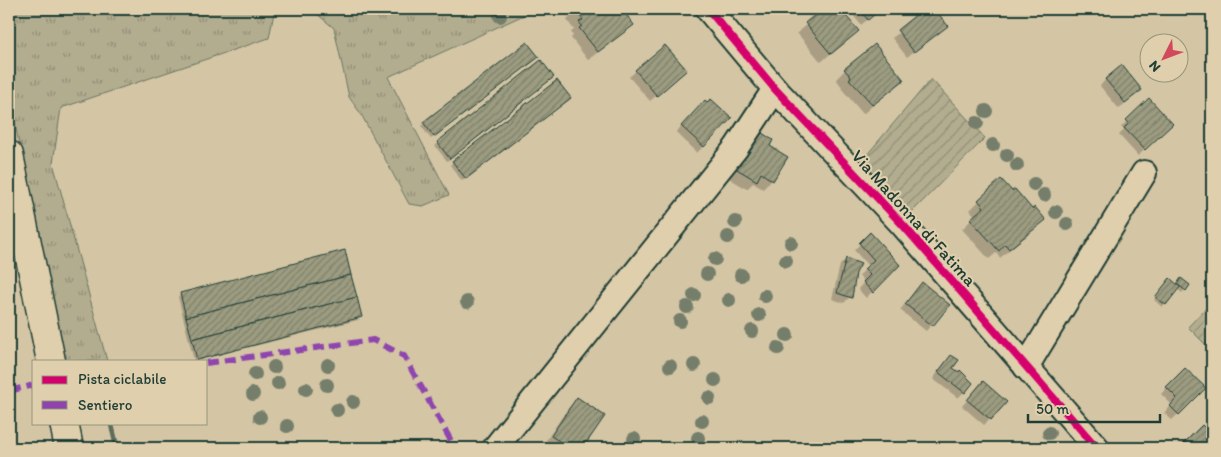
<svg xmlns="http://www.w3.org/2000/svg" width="1221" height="457" viewBox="0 0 1221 457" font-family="Itim,sans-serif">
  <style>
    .grass { fill: url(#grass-tufts); stroke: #697562 }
    .garden { fill: url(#garden-furrows); stroke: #697562 }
    .shadow { fill: #0003 }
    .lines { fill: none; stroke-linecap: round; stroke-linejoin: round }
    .stream { stroke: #5d6c5b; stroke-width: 5.5 }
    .building { fill: url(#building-hatch); stroke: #1f3d34 }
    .minor-casing { stroke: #1f3d34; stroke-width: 28 }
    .highway-casing { stroke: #1f3d34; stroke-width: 31 }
    .minor { stroke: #e0cfac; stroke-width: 24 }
    .highway { stroke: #e0cfac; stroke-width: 28 }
    .quiet { stroke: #8e44ad; stroke-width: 6; stroke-dasharray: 12 6; stroke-linecap: butt }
    .cycleway-casing { stroke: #e0cfac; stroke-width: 11 }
    .cycleway { stroke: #d6006c; stroke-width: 8 }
    .tree { fill: #747e6a }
    .labels { text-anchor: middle; stroke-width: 4; stroke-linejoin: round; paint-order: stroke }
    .street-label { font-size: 18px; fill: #1f3d34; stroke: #e0cfac }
  </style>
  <defs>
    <pattern id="grass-tufts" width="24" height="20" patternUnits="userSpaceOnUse" patternTransform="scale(1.25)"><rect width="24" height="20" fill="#b3ad90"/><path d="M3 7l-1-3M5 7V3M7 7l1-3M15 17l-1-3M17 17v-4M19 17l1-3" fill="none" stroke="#918e76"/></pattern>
    <pattern id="garden-furrows" width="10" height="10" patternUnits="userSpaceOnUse" patternTransform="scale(1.25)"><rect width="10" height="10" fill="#b3ad90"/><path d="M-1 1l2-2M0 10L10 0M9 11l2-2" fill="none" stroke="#918e76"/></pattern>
    <pattern id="building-hatch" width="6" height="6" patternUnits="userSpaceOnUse" patternTransform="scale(1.25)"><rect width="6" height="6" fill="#9c9c81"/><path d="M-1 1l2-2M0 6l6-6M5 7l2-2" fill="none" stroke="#7f806a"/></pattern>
  </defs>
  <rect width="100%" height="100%" fill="#d4c6a5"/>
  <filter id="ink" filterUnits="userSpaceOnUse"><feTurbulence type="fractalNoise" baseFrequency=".02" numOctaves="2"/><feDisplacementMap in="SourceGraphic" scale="10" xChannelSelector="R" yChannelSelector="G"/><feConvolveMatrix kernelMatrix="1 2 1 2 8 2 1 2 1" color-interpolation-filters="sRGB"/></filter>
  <g filter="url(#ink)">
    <g class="grass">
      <polygon points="9,9 277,9 274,13 269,38 61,108 53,163 107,361 63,361 9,94"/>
      <polygon points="311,9 537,9 388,77 449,195 423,206 409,204 361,114 349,97 334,28"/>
    </g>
    <g class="garden">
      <polygon points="931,79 985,138 908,216 860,163"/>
      <polygon points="1207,307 1212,314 1212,351 1188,327"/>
    </g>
    <g class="shadow">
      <polygon points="578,9 621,9 633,25 588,60 571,38 573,36 571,32 574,30 567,20"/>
      <polygon points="819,9 839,9 857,31 821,62 797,33 807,24 805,22"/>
      <polygon points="848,9 880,9 861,25"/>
      <polygon points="929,9 933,9 946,26 907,57 892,38"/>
      <polygon points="527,44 534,60 431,139 421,126 424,123"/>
      <polygon points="665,46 679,76 650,101 629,77"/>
      <polygon points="541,62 550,80 447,161 435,146"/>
      <polygon points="845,70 902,80 863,114 841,88 842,87 836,79"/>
      <polygon points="1106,79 1140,90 1119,109 1100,86"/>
      <polygon points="567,100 462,181 450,165 453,162"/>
      <polygon points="1149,100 1172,124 1138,156 1119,135 1124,130 1121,127"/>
      <polygon points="705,102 730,118 697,153 676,132"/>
      <polygon points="750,141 768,146 772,180 763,189 753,183 747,189 727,177"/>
      <polygon points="979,201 1032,211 1044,220 1000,258 996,253 989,259 962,229 975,216 970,210"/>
      <polygon points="870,234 898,265 866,298 858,289 864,282 859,276 868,266 854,250"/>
      <polygon points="846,259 850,297 844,303 832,299 840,265"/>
      <polygon points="1181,280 1188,286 1182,293 1177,289 1162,307 1154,300 1167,283 1176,285"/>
      <polygon points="916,290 948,305 926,331 900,310"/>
      <polygon points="181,294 360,317 358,320 194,361 178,297"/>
      <polygon points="945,362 951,368 964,392 958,398 933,379"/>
      <polygon points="1185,369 1205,388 1172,420 1164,413 1172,405 1161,394"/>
      <polygon points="977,389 990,419 984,425 962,406"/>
      <polygon points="577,399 603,416 581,448 547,448 543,445 568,408"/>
    </g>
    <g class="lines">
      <polyline class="stream" points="111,423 117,448"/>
    </g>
    <g class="building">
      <polygon points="577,9 622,9 634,25 598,52 579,28 582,26 579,22 583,20 575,10"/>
      <polygon points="817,9 840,9 859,31 831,54 805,23 816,15 813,12"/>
      <polygon points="859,9 881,9 868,20"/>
      <polygon points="927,9 935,9 948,26 914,52 897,30 922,10 924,12"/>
      <polygon points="527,42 539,57 434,137 423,122"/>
      <polygon points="875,44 904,80 873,105 849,79 851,77 844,69"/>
      <polygon points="665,45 687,70 657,96 635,70"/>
      <polygon points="541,60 554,77 450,159 437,142"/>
      <polygon points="1122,65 1142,90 1125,103 1105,79"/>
      <polygon points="557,80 571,98 466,179 452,161"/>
      <polygon points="1149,98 1173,124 1145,150 1124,128 1129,123 1126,120"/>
      <polygon points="711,99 732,118 704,147 681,126 705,100 707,102"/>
      <polygon points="759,131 773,140 770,146 788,157 773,181 761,173 757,181 735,168"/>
      <polygon points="1001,179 1012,191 1015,189 1032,209 1035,207 1046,220 1009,249 1005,244 999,251 970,219 984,207 978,200"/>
      <polygon points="870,232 900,265 873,293 863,282 870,275 864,269 874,260 859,243"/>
      <polygon points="345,250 351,275 186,317 180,293"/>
      <polygon points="846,258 861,264 856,273 852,298 837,293"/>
      <polygon points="351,275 357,297 192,339 186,317"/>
      <polygon points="1170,278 1180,287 1166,305 1155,297"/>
      <polygon points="1181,278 1190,285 1186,291 1177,284"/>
      <polygon points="922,282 950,305 933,326 905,304"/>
      <polygon points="357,297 362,317 197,360 192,339"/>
      <polygon points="951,355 959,360 953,368 959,372 960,370 973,383 965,393 938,372"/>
      <polygon points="1185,368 1206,388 1179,415 1170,406 1177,398 1166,387"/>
      <polygon points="983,381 1007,402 991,420 967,400"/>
      <polygon points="577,397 605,416 583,448 570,448 551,436"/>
      <polygon points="1202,425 1212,434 1212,448 1179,448"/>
    </g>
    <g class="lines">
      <g class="minor-casing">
        <g id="minor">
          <polyline points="708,9 775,89 903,225 1097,448"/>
          <polyline points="1026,367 1144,173"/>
          <polyline points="495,448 736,148 775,89"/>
        </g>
      </g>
      <g class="highway-casing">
        <g id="highway">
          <polyline points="9,155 51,361"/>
          <polyline points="64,423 69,448"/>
        </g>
      </g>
      <use href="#minor" class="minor"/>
      <use href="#highway" class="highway"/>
      <g class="quiet">
        <polyline points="206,363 373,340 404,356 455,448"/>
        <polyline points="9,391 34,385"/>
      </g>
      <g class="cycleway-casing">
        <polyline id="cycleway" points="708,9 775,89 903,225 1097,448"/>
      </g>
      <use href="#cycleway" class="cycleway"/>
    </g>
    <g class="tree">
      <circle cx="500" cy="16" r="7"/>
      <circle cx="986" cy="111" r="7"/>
      <circle cx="977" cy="123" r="7"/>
      <circle cx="993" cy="145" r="7"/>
      <circle cx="1007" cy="155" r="7"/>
      <circle cx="1017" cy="165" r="7"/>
      <circle cx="1034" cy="184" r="7"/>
      <circle cx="1044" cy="195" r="7"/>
      <circle cx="1056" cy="212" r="7"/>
      <circle cx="735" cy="222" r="7"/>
      <circle cx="1067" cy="224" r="7"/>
      <circle cx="728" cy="237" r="7"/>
      <circle cx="791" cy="243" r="7"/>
      <circle cx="715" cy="259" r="7"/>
      <circle cx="786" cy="261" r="7"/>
      <circle cx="707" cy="274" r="7"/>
      <circle cx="741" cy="275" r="7"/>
      <circle cx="694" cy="295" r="7"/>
      <circle cx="765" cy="296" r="7"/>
      <circle cx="729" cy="300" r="7"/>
      <circle cx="467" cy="302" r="7"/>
      <circle cx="687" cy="307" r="7"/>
      <circle cx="759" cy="315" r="7"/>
      <circle cx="680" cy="321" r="7"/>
      <circle cx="752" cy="331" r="7"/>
      <circle cx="787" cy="335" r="7"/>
      <circle cx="778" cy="348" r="7"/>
      <circle cx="328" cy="365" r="7"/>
      <circle cx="694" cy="365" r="7"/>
      <circle cx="670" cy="366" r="7"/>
      <circle cx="274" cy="367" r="7"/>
      <circle cx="255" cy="374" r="7"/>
      <circle cx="715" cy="380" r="7"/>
      <circle cx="278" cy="383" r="7"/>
      <circle cx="327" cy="385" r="7"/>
      <circle cx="306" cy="389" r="7"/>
      <circle cx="253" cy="394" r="7"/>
      <circle cx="709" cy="398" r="7"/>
      <circle cx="353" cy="402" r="7"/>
      <circle cx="337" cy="410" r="7"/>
      <circle cx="260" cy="417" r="7"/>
      <circle cx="702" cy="421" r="7"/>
      <circle cx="287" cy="426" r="7"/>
      <circle cx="1049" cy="433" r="7"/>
      <circle cx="698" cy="438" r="7"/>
      <circle cx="634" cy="439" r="7"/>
    </g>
  </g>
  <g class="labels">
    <g class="street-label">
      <text transform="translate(914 218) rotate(48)" y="6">Via Madonna di Fatima</text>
    </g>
  </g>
  <rect width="1221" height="457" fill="none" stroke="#e0cfac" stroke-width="30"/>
  <rect x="15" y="15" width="1191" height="427" fill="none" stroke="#1f3d34" stroke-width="2" filter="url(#ink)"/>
  <rect x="32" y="360" width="175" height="65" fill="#e0cfac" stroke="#93957c"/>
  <rect x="42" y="376" width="25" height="8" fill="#d6006c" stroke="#93957c"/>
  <text x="78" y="384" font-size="15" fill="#1f3d34">Pista ciclabile</text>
  <rect x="42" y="401" width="25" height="8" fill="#8e44ad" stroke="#93957c"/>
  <text x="78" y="410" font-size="15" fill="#1f3d34">Sentiero</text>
  <g transform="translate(1164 58) rotate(228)"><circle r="24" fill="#e0cfac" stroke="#93957c"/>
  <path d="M0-4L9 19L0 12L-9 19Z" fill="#d1495b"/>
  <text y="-8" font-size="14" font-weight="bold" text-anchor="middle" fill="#1f3d34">N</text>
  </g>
  <path d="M1028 414v8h132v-8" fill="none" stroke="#1f3d34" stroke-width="2.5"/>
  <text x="1036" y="414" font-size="15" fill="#1f3d34" stroke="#e0cfac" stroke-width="4" paint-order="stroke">50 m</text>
</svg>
